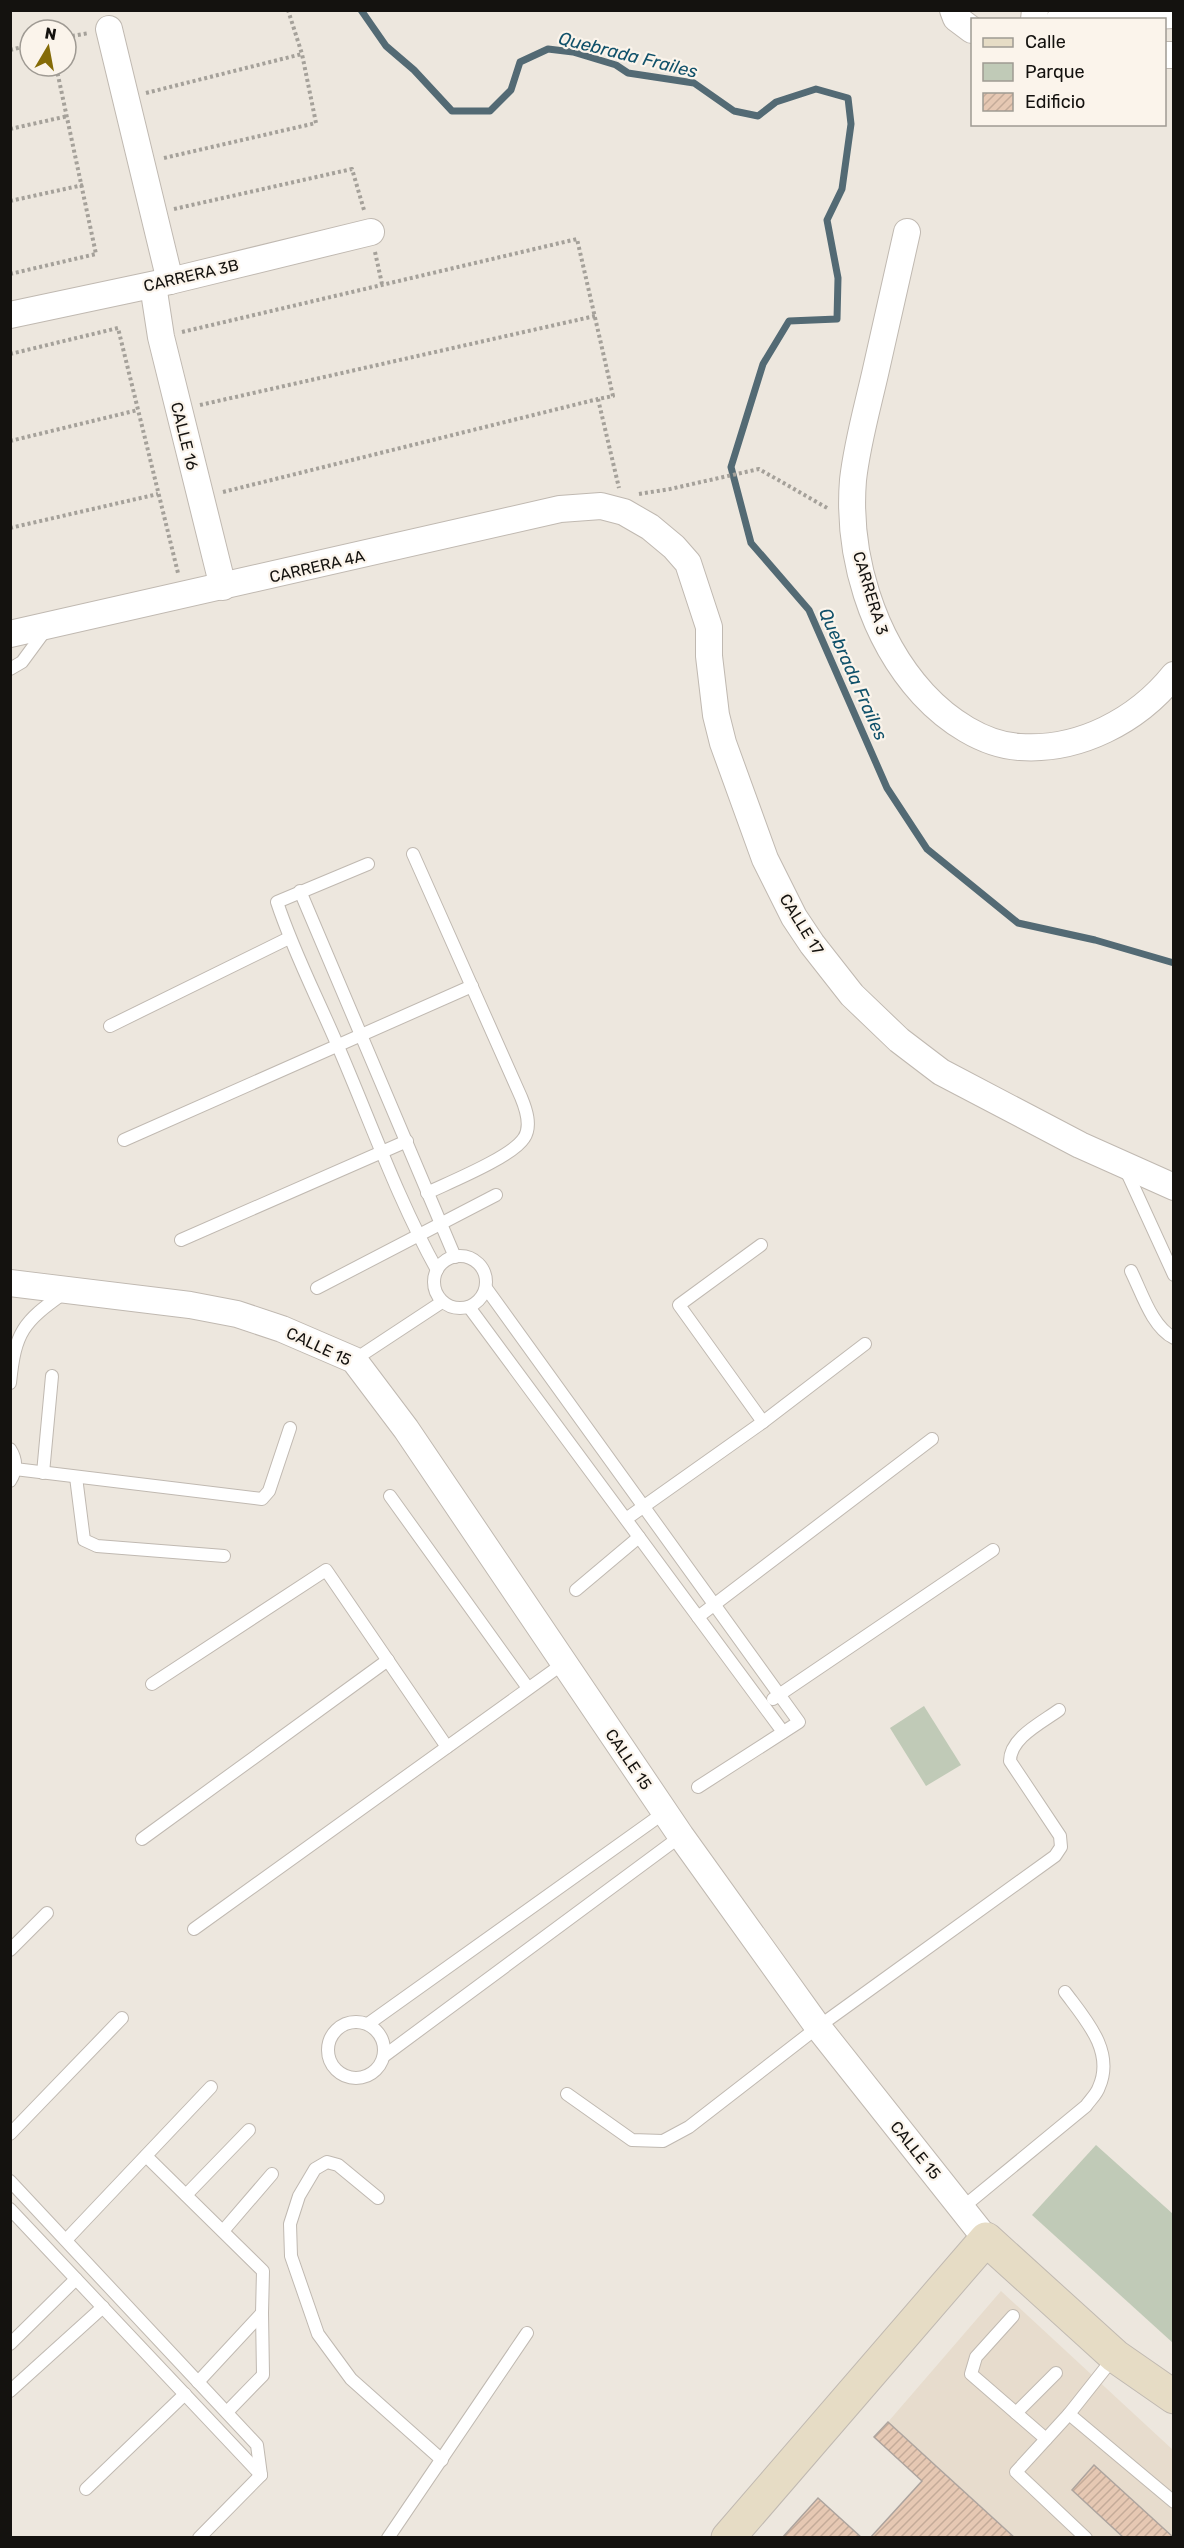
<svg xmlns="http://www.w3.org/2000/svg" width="1184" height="2548" viewBox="0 0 1184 2548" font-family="Rubik,sans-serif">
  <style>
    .built { fill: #e7dccd }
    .green { fill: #c0cab7 }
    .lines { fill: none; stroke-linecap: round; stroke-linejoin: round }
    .stream { stroke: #536a74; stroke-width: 7 }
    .building { fill: url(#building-hatch); stroke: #ada49e; stroke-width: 1.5 }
    .lane-casing { stroke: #c0b9b1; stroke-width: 14 }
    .street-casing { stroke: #c0b9b1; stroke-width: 28 }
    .secondary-casing { stroke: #c0b9b1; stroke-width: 35 }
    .path { stroke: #a5a19a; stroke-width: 4; stroke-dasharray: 3 3; stroke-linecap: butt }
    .lane { stroke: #fff; stroke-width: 12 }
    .street { stroke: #fff; stroke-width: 26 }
    .secondary { stroke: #e6dcc5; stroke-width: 33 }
    .labels { text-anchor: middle; stroke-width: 4.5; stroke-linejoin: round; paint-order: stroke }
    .street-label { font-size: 16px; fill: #14120f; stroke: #fbf4eb }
    .water-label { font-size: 18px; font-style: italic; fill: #10516a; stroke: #fbf4eb }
  </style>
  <defs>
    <pattern id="building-hatch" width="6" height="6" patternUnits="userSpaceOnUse" patternTransform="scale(1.5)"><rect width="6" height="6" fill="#e6c8b3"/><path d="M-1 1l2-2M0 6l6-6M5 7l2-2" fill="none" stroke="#c4ab99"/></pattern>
  </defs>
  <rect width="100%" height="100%" fill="#ede7de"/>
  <polygon class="built" points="1001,2291 1173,2450 1173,2537 1015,2537 888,2422"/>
  <g class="green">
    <polygon points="924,1706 961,1765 926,1786 890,1728"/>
    <polygon points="1096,2145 1173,2214 1173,2343 1032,2215"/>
  </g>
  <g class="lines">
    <polyline class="stream" points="361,10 386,46 414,70 452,111 490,111 511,90 520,62 548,49 573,52 616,65 628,73 694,83 734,111 758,116 776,102 816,89 848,98 851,124 842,189 827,220 838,278 837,319 789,321 763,364 731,467 751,543 809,610 887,788 927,849 1018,923 1095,940 1174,963"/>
  </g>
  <g class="building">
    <polygon points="888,2422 936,2466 1015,2538 870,2538 922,2481 874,2437"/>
    <polygon points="1094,2465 1173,2537 1173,2538 1124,2538 1072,2490"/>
    <polygon points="818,2498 862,2538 782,2538"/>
  </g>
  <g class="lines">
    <g class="lane-casing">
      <g id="lane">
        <polyline points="10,669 22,662 47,628"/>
        <path d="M413,854L521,1097C526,1109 532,1126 524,1138C512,1157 450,1182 427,1193"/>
        <path d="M368,864L277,902C293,951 317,997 337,1044C370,1120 397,1198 437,1270"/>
        <polyline points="300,891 455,1257"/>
        <polyline points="110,1026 289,938"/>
        <polyline points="124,1140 472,986"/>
        <polyline points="1125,1168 1174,1275"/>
        <polyline points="181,1240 407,1141"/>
        <polyline points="761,1245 679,1305 763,1422"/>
        <circle cx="460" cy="1282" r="26"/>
        <path d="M1131,1271C1142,1293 1152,1327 1174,1338"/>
        <polyline points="317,1288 496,1195"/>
        <polyline points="486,1288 799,1722 698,1787"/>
        <polyline points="469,1307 783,1732"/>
        <polyline points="354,1360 442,1302"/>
        <path d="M10,1383C15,1332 23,1322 64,1293"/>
        <path d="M10,1449C17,1460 17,1470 10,1481"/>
        <polyline points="15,1469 262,1499 269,1491 290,1428"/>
        <polyline points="43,1473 52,1376"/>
        <polyline points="76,1477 84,1540 97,1546 224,1556"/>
        <polyline points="390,1496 528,1688"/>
        <polyline points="626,1519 763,1422 865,1344"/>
        <polyline points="576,1590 639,1537"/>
        <polyline points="698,1617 932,1439"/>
        <polyline points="152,1684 326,1570 447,1747"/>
        <polyline points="773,1699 993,1550"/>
        <polyline points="142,1839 388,1660"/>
        <polyline points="194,1929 564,1663"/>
        <polyline points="10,1950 47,1913"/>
        <circle cx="356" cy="2050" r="28"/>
        <polyline points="368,2024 665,1812"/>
        <polyline points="384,2056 681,1836"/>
        <path d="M567,2094L632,2140L663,2141L689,2127L818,2027L1055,1856L1061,1847L1060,1836L1010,1761C1010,1738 1041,1723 1059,1710"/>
        <polyline points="10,2134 122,2018"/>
        <polyline points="146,2156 263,2271 262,2313 198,2382"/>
        <polyline points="10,2181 257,2445 261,2475"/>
        <polyline points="186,2195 249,2130"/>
        <polyline points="378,2198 338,2165 327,2162 315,2169 299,2196 290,2224 291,2256 318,2334 351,2379 442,2460"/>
        <path d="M962,2208L1086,2106C1090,2100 1097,2094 1099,2087C1115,2051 1085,2019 1065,1992"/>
        <polyline points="10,2209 261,2475"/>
        <polyline points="223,2231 272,2174"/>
        <polyline points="66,2240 211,2087"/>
        <polyline points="1013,2316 976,2357 971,2374 1046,2439"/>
        <polyline points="10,2344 76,2279"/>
        <polyline points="10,2391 103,2307"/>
        <polyline points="227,2412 263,2375 262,2313"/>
        <polyline points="1016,2413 1056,2373"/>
        <polyline points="1069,2414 1174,2502"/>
        <polyline points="86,2489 185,2394"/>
        <polyline points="199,2538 261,2475"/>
        <polyline points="388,2538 527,2333"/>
        <polyline points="1086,2538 1016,2472 1069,2414 1115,2356"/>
      </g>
    </g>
    <g class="street-casing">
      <g id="street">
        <polyline points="953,10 956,18 972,30"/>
        <polyline points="1034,20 1035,10"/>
        <polyline points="1059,20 1174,15"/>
        <polyline points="109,29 170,281"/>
        <polyline points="1164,55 1174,55"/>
        <path d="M907,232C896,279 886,327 875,374C867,409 857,444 853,480C847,555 872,638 923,694C947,720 983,745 1020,747C1079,751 1137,721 1174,675"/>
        <polyline points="153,285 161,337 223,587"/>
        <polyline points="10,315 170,281 371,232"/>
        <polyline points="10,634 560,509 601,506 624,512 650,527 674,547 688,563 709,627 709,656 716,715 723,743 765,859 794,917 812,944 852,995 899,1040 941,1072 1080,1145 1174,1187"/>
        <polyline points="10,1283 190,1305 237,1314 282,1329 354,1360 406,1429 681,1836 818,2027 986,2239"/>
      </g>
    </g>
    <g class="secondary-casing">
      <polyline id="secondary" points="728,2538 986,2239 1115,2356 1174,2397"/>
    </g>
    <g class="path">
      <polyline points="66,37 89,33"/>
      <polyline points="10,50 30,45"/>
      <polyline points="146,93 302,54"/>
      <polyline points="10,129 68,116"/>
      <polyline points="164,158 316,123 302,54 288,10"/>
      <polyline points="10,201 83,185"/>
      <polyline points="174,209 352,169 364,210"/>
      <polyline points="375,252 382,284"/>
      <polyline points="10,274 96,254 56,66"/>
      <polyline points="182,332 577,239 613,396 598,399 619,488"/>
      <polyline points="10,354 118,328 178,573"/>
      <polyline points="200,405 595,316"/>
      <polyline points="10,441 138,410"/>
      <polyline points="223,492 598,399"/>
      <polyline points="639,494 670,489 759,469 829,509"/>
      <polyline points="10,528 158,494"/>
    </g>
    <use href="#lane" class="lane"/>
    <use href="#street" class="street"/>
    <use href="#secondary" class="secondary"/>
  </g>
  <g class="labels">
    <g class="street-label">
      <text transform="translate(191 275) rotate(-13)" y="6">CARRERA 3B</text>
      <text transform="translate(185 436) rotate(76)" y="6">CALLE 16</text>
      <text transform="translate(317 566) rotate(-13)" y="6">CARRERA 4A</text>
      <text transform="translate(871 593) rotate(73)" y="6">CARRERA 3</text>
      <text transform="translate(802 924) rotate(58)" y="6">CALLE 17</text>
      <text transform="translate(319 1346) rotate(25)" y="6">CALLE 15</text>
      <text transform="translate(629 1759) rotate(56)" y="6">CALLE 15</text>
      <text transform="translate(916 2150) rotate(51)" y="6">CALLE 15</text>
    </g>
    <g class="water-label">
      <text transform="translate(628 55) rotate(14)" y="6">Quebrada Frailes</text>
      <text transform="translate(853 674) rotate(66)" y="6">Quebrada Frailes</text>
    </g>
  </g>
  <rect width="1184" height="2548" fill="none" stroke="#14120f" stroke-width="24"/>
  <rect x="971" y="18" width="195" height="108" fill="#fbf4eb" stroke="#9f9a93" stroke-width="1.5"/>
  <rect x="983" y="38" width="30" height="9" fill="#e6dcc5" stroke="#9f9a93" stroke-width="1.5"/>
  <text x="1025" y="48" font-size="18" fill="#14120f">Calle</text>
  <rect x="983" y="63" width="30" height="18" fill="#c0cab7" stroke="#9f9a93" stroke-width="1.5"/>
  <text x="1025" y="78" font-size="18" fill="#14120f">Parque</text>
  <rect x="983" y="93" width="30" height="18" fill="url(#building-hatch)" stroke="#9f9a93" stroke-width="1.5"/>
  <text x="1025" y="108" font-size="18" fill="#14120f">Edificio</text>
  <g transform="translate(48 48) rotate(10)"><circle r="28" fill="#fbf4eb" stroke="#9f9a93" stroke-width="1.5"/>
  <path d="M0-4.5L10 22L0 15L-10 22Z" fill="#856b07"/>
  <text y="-9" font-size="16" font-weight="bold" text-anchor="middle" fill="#14120f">N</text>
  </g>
</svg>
